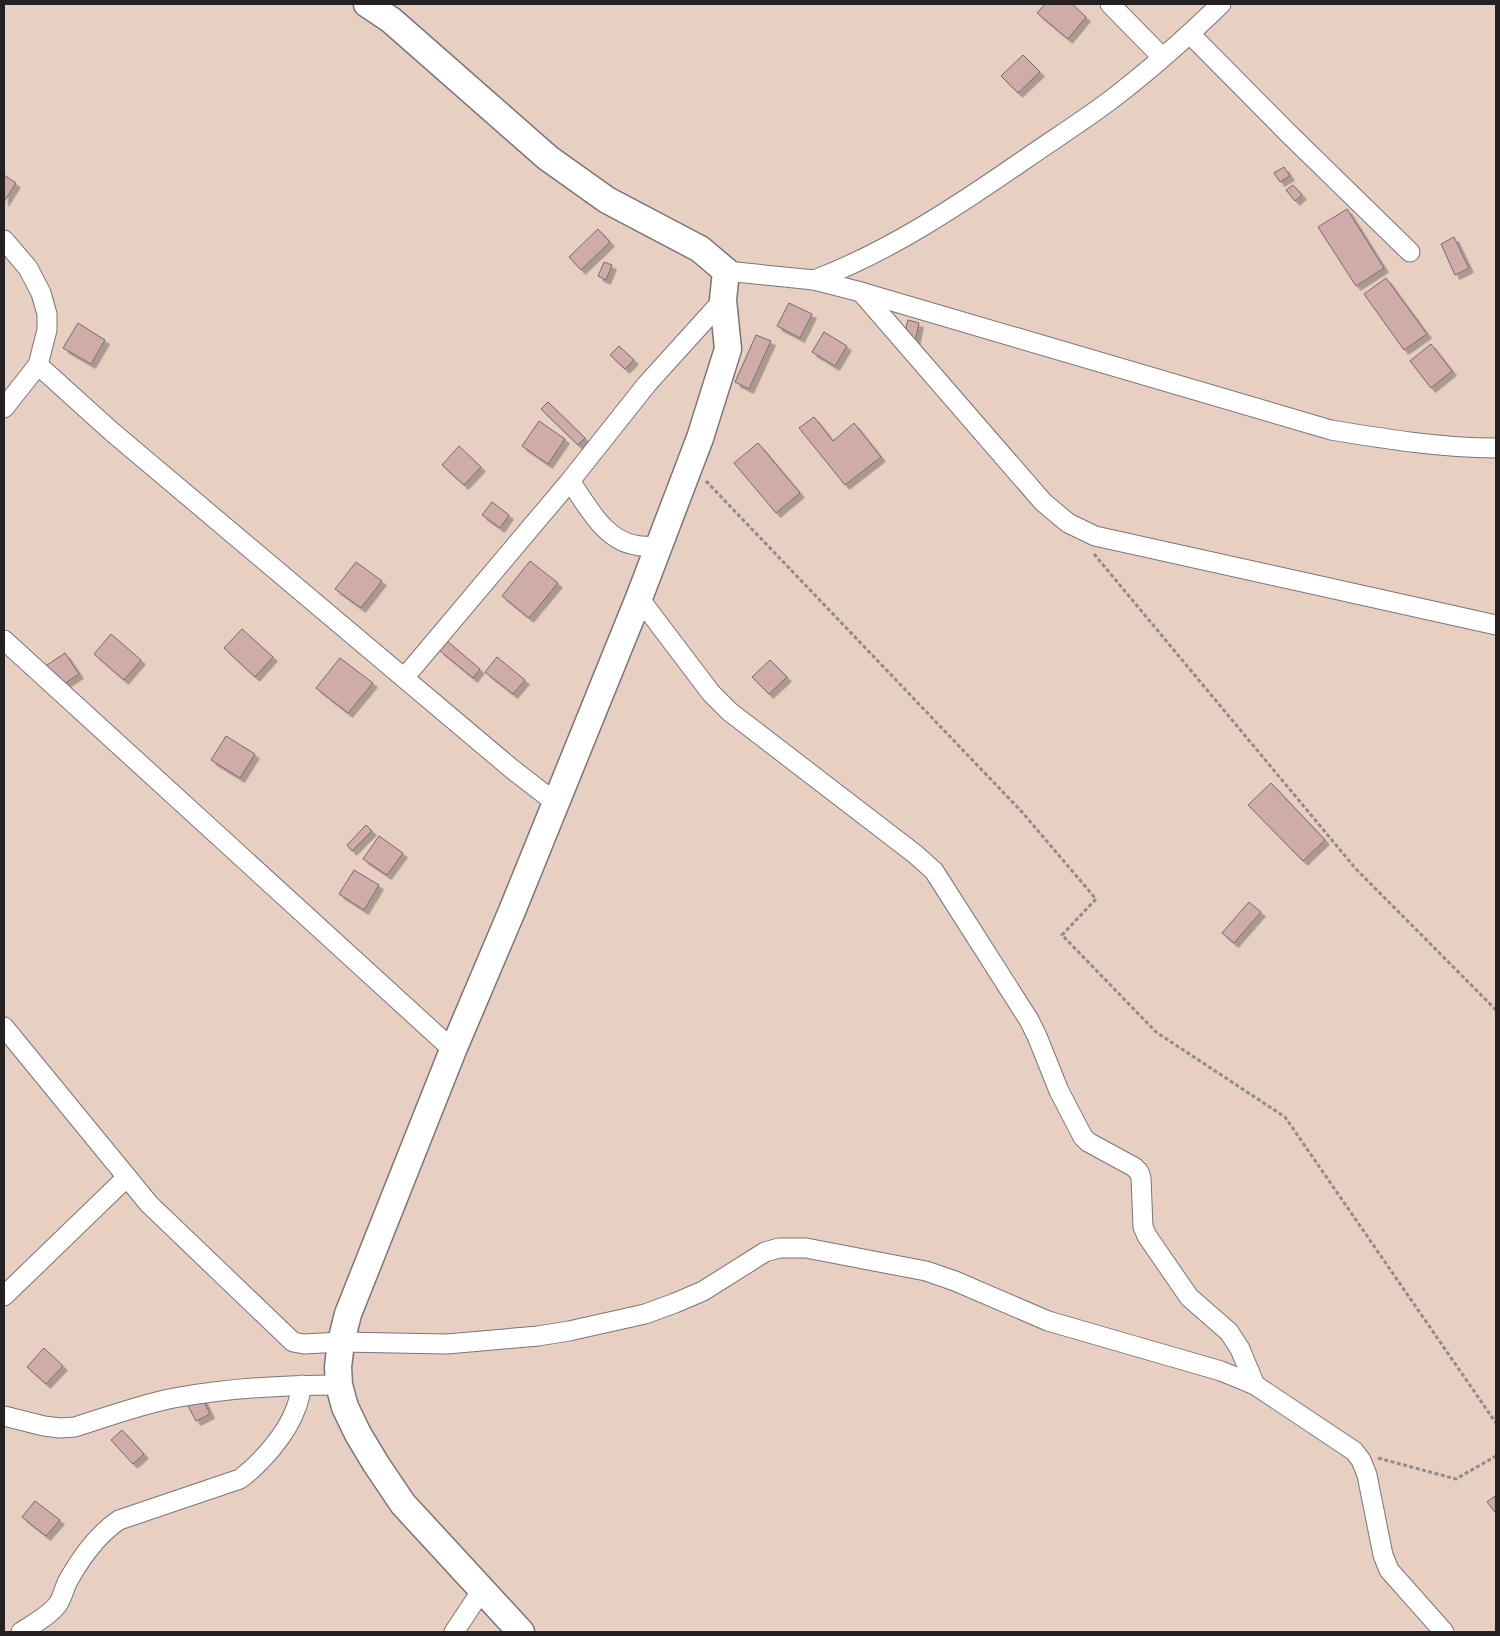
<svg xmlns="http://www.w3.org/2000/svg" width="1500" height="1636" viewBox="0 0 1500 1636" font-family="'Public Sans',sans-serif">
  <style>
    .green { fill: #e7d0c2 }
    .building { fill: #cfacaa; stroke: #756b6b; filter: url(#shadow) }
    .lines { fill: none; stroke-linecap: round; stroke-linejoin: round }
    .street-casing { stroke: #7c7377; stroke-width: 21 }
    .secondary-casing { stroke: #7c7377; stroke-width: 29 }
    .path { stroke: #928b8e; stroke-width: 3; stroke-dasharray: 4 2.5; stroke-linecap: butt }
    .street { stroke: #fff; stroke-width: 19 }
    .secondary { stroke: #fff; stroke-width: 26 }
  </style>
  <defs>
    <filter id="shadow"><feDropShadow dx="4.5" dy="4.5" stdDeviation="0" flood-color="#0004"/></filter>
  </defs>
  <rect width="100%" height="100%" fill="#efe5e9"/>
  <rect class="green" x="4" y="4" width="1492" height="1628"/>
  <g class="building">
    <polygon points="1045,4 1072,4 1086,17 1068,39 1037,13"/>
    <polygon points="1023,55 1040,72 1018,93 1001,76"/>
    <polygon points="1284,167 1290,176 1280,182 1274,173"/>
    <polygon points="4,175 16,183 4,202"/>
    <polygon points="1293,185 1302,195 1295,201 1286,190"/>
    <polygon points="1347,209 1384,268 1356,286 1318,227"/>
    <polygon points="598,229 610,242 581,270 569,257"/>
    <polygon points="1454,237 1469,268 1455,275 1441,244"/>
    <polygon points="604,262 612,265 606,280 598,276"/>
    <polygon points="1386,278 1427,334 1404,350 1364,294"/>
    <polygon points="789,303 812,314 800,338 777,326"/>
    <polygon points="908,320 919,323 915,343 903,340"/>
    <polygon points="78,323 105,340 91,364 63,348"/>
    <polygon points="824,332 847,346 835,366 812,352"/>
    <polygon points="756,335 771,341 749,389 735,382"/>
    <polygon points="1431,344 1452,371 1431,388 1410,361"/>
    <polygon points="619,346 634,360 625,369 610,355"/>
    <polygon points="548,402 585,438 578,445 541,409"/>
    <polygon points="814,417 833,441 854,423 881,457 845,485 799,428"/>
    <polygon points="539,421 565,439 548,464 522,446"/>
    <polygon points="758,443 800,493 776,513 734,463"/>
    <polygon points="459,446 481,467 464,485 442,465"/>
    <polygon points="492,502 509,515 500,528 482,515"/>
    <polygon points="530,561 558,583 529,618 502,596"/>
    <polygon points="356,562 382,581 361,608 335,589"/>
    <polygon points="242,629 273,657 255,677 224,648"/>
    <polygon points="111,634 141,660 124,680 94,654"/>
    <polygon points="447,641 480,669 473,678 439,650"/>
    <polygon points="65,653 79,674 58,688 44,667"/>
    <polygon points="497,657 525,680 513,694 485,672"/>
    <polygon points="340,658 373,683 348,713 316,688"/>
    <polygon points="770,660 787,677 769,694 752,677"/>
    <polygon points="226,736 255,754 240,778 211,760"/>
    <polygon points="1271,783 1325,840 1303,861 1248,805"/>
    <polygon points="366,825 372,831 352,851 347,845"/>
    <polygon points="379,836 403,853 387,875 363,859"/>
    <polygon points="354,870 379,885 364,910 339,894"/>
    <polygon points="1249,902 1261,912 1234,943 1222,933"/>
    <polygon points="44,1348 63,1366 46,1384 27,1367"/>
    <polygon points="201,1395 210,1414 196,1421 186,1402"/>
    <polygon points="122,1430 144,1454 133,1464 111,1440"/>
    <polygon points="1495,1496 1496,1511 1495,1512 1487,1502"/>
    <polygon points="35,1501 60,1520 46,1536 22,1517"/>
  </g>
  <g class="lines">
    <g class="street-casing">
      <g id="street">
        <polyline points="1110,4 1162,57"/>
        <polyline points="1190,34 1288,133 1410,252"/>
        <polyline points="4,240 28,268 41,293 47,314 47,330 38,365 4,408"/>
        <path d="M726,271L814,280L861,292L1331,430C1386,439 1441,448 1496,448"/>
        <path d="M814,280C888,252 956,207 1021,162C1051,141 1083,121 1112,99C1150,70 1187,37 1221,4"/>
        <polyline points="861,292 1043,502 1068,523 1095,536 1496,625"/>
        <polyline points="38,365 111,431 512,769 556,803"/>
        <path d="M570,481C587,505 604,540 635,545C643,547 651,546 659,547"/>
        <polyline points="639,598 711,693 730,712 915,854 934,871 1029,1020 1037,1036 1059,1091 1083,1137 1088,1142 1134,1167 1139,1172 1141,1178 1143,1227 1147,1236 1189,1297 1229,1332 1240,1349 1255,1385"/>
        <polyline points="4,640 453,1050"/>
        <polyline points="404,678 570,481 647,384 723,300"/>
        <polyline points="4,1027 149,1204 293,1342 304,1344 341,1342 447,1344 538,1336 569,1331 645,1314 675,1303 703,1291 765,1252 779,1248 806,1248 926,1271 955,1281 1048,1321 1221,1371 1255,1385 1354,1451 1361,1460 1367,1475 1383,1555 1389,1570 1444,1632"/>
        <polyline points="4,1296 127,1177"/>
        <path d="M4,1416L44,1426L60,1428L75,1427C107,1417 142,1404 174,1398C228,1388 284,1385 339,1385"/>
        <path d="M21,1632C33,1624 49,1616 58,1604C63,1597 64,1587 69,1579C82,1556 97,1535 119,1520L240,1479C261,1463 287,1434 296,1408C299,1401 300,1393 302,1385"/>
        <polyline points="454,1632 482,1590"/>
      </g>
    </g>
    <g class="secondary-casing">
      <polyline id="secondary" points="367,4 391,20 548,158 607,200 700,249 726,271 723,300 728,349 700,438 639,598 512,911 453,1050 348,1314 341,1342 338,1367 339,1385 345,1407 358,1434 376,1464 403,1504 521,1632"/>
    </g>
    <g class="path">
      <polyline points="706,481 1022,812 1096,899 1062,935 1156,1032 1285,1117 1496,1423"/>
      <polyline points="1094,554 1356,869 1496,1010"/>
      <polyline points="1378,1458 1456,1479 1496,1456"/>
    </g>
    <use href="#street" class="street"/>
    <use href="#secondary" class="secondary"/>
  </g>
  <rect width="1500" height="1636" fill="none" stroke="#252123" stroke-width="10"/>
</svg>
